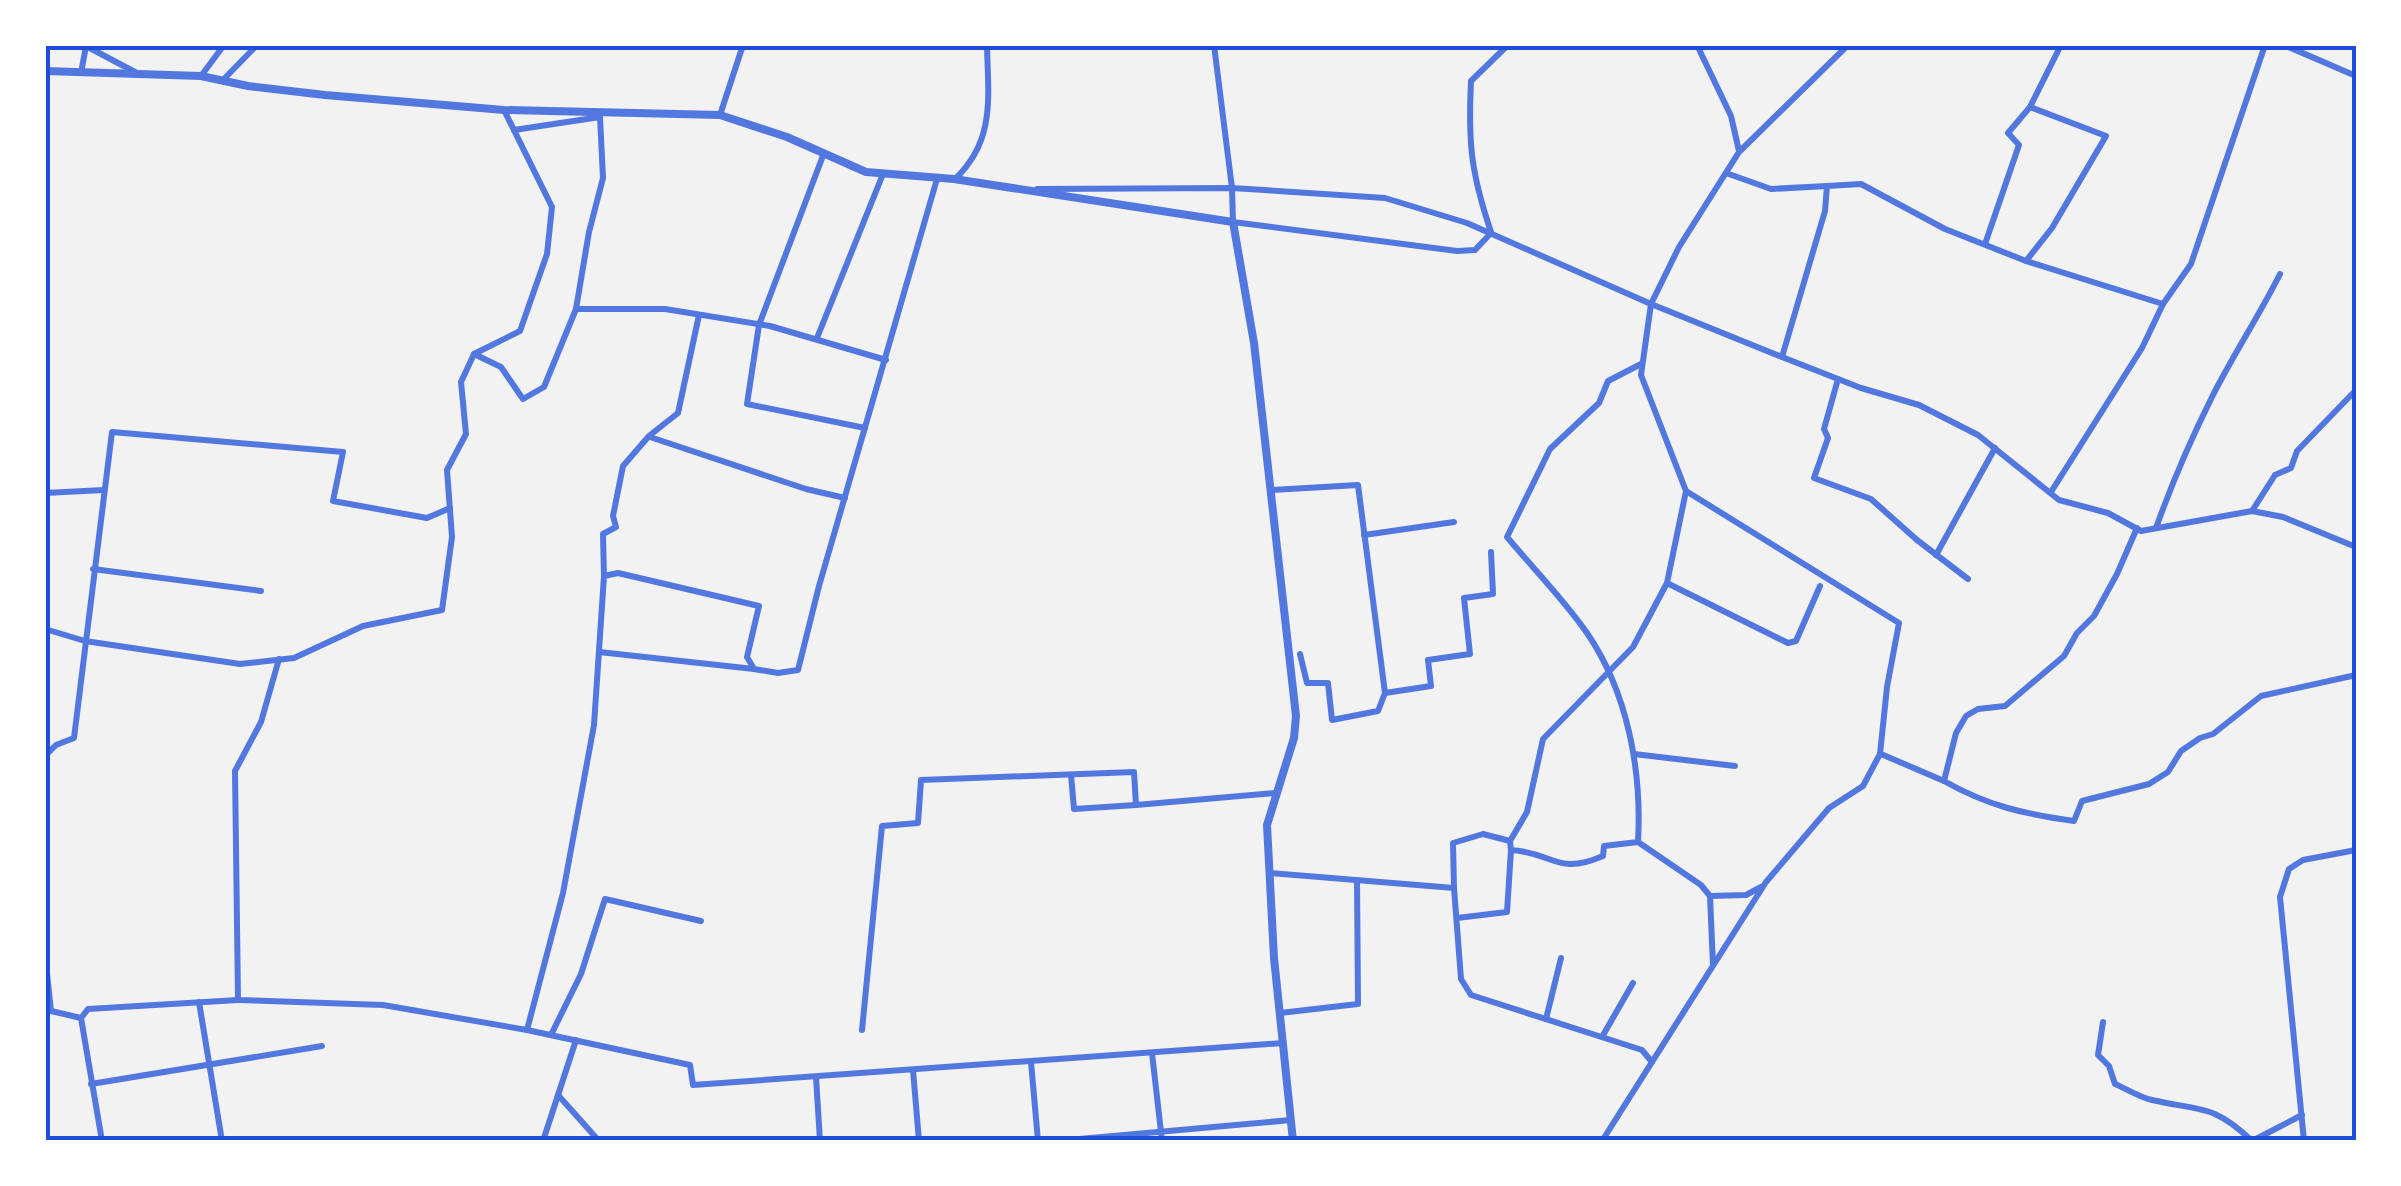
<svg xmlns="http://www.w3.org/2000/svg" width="2401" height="1186" viewBox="0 0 2401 1186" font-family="Roboto,sans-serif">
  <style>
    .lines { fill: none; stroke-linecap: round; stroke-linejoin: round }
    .minor { stroke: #5277de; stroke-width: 6 }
    .tertiary { stroke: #5277de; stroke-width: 8 }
    .neatline { fill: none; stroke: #1d4ed8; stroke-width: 4 }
  </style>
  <rect width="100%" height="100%" fill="#f2f2f2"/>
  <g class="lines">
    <g class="minor">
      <polyline points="84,45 135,72"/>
      <polyline points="1214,45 1232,188 1233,222 1457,251 1475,250 1491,233"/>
      <polyline points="1697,45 1731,116 1739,151"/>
      <polyline points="2284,45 2356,76"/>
      <polyline points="81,73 86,46"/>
      <polyline points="201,76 224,45"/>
      <polyline points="223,80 257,45"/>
      <polyline points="720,115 743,45"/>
      <polyline points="824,153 759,325 747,404 865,428"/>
      <polyline points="1726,173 1771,189 1827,186"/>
      <path d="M955,179C996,140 988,96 987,45"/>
      <polyline points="1037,189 1232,188 1385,198 1467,223 1651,304 1782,357 1825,211 1827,186 1861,184 1945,229 2026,261 2163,304"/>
      <path d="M1491,232C1471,173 1468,143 1471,81L1508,45"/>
      <polyline points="1985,244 2019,145 2008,133 2030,107"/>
      <polyline points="2026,261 2052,228 2106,136 2030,107 2061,45"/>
      <polyline points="576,309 665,309 770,326 886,360"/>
      <polyline points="817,338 883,174"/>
      <polyline points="474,354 501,367 523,399 544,387 576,309 589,232 603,178 600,117 514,130"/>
      <polyline points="1782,357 1861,388 1919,405 1978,435 2059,500 2108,513 2141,531 2252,511 2283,517 2356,547"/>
      <polyline points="1838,379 1824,429 1828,438 1814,478 1871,499 1917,540 1968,579"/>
      <polyline points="650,437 806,489 845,498"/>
      <polyline points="1272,490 1358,485 1385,693 1378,711 1332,720 1328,683 1307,683 1300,654"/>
      <polyline points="2051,492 2142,348 2163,304 2191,264 2265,45"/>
      <polyline points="45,493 104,490"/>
      <polyline points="2252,511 2275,475 2291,468 2297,451 2356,390"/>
      <path d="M2137,528L2117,574L2094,616L2077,633L2064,656L2005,706L1978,709L1966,716L1956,733L1944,781C1988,806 2024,814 2074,821L2082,801L2149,784L2168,772L2181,751L2200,738L2213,734L2261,696L2356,675"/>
      <path d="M2156,528C2172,483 2191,439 2212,397C2233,355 2259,316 2280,274"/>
      <polyline points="1364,535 1454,522"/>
      <polyline points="1936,555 1995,448"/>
      <polyline points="93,569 261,591"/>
      <polyline points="604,576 603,534 616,527 613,516 623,466 649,436 678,413 699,315"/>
      <polyline points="1667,583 1788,643 1796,641 1820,586"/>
      <polyline points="45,629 85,641 240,664 294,658 363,626 442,610 452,537 447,470 466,434 461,382 474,354 520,331 547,254 552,207 504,110"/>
      <polyline points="599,652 754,669"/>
      <polyline points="279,659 261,722 235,771 238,1000 383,1005 527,1030 563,893 594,725 604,576 618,573 759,606 747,657 754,669 778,673 798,670 819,586 937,179"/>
      <polyline points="1385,693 1431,686 1428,660 1470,654 1464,598 1493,594 1491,552"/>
      <polyline points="1634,754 1735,766"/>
      <polyline points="1881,754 1944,781"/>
      <polyline points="45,756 56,745 74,738 112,432 343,452 333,501 427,518 450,508"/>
      <polyline points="1071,775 1074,809 1136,805"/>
      <path d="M1510,841L1511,850C1555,853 1557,876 1603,856L1604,846L1638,842C1642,771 1628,693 1587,633C1566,602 1532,567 1507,537L1550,449L1599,403L1608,381L1641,364"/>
      <polyline points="1638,842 1701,885 1710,896 1713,965"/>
      <polyline points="1270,873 1454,888 1461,979 1471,995 1642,1050 1652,1062"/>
      <polyline points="1454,888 1453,843 1483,834 1510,841 1527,812 1543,739 1633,647 1667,583 1686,491"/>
      <polyline points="1710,896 1746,895 1761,887"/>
      <polyline points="1457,918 1507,912 1511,850"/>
      <polyline points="45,955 51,1011 81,1018 102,1141"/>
      <polyline points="199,1002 222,1141"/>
      <polyline points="1280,1013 1358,1004 1357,880"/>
      <polyline points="81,1018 88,1009 238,1000"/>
      <polyline points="1546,1019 1561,958"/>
      <path d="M2103,1022L2098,1055L2109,1066L2115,1084C2127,1089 2139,1097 2152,1100C2199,1111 2213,1103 2252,1141"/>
      <polyline points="527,1030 690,1065 693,1085 1283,1043"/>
      <polyline points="862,1030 882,826 918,823 921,780 1134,772 1136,805 1275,793"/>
      <polyline points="551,1035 581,974 605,899 701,921"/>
      <polyline points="1602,1037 1633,983"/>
      <polyline points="1152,1053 1162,1141"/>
      <polyline points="1031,1062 1038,1141"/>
      <polyline points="913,1070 919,1141"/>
      <polyline points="816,1077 820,1141"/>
      <polyline points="91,1084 322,1046"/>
      <polyline points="558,1095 599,1141"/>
      <polyline points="543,1141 576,1040"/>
      <polyline points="1057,1141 1291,1120"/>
      <polyline points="1602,1141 1766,882 1829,808 1863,786 1880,754 1887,687 1899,623 1686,491 1641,375 1651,304 1679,247 1739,152 1848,45"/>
      <polyline points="1949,1141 1963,1141"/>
      <polyline points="2252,1141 2302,1115"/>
      <polyline points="2304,1141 2280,897 2289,869 2303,860 2356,850"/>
    </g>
    <polyline class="tertiary" points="45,71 201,76 248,86 325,95 504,110 720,115 787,137 866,172 954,179 1233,222 1254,343 1296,716 1294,738 1267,825 1274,958 1293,1141"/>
  </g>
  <rect width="2401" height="1186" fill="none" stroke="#ffffff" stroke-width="95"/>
  <rect x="48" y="48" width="2306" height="1090" class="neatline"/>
</svg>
